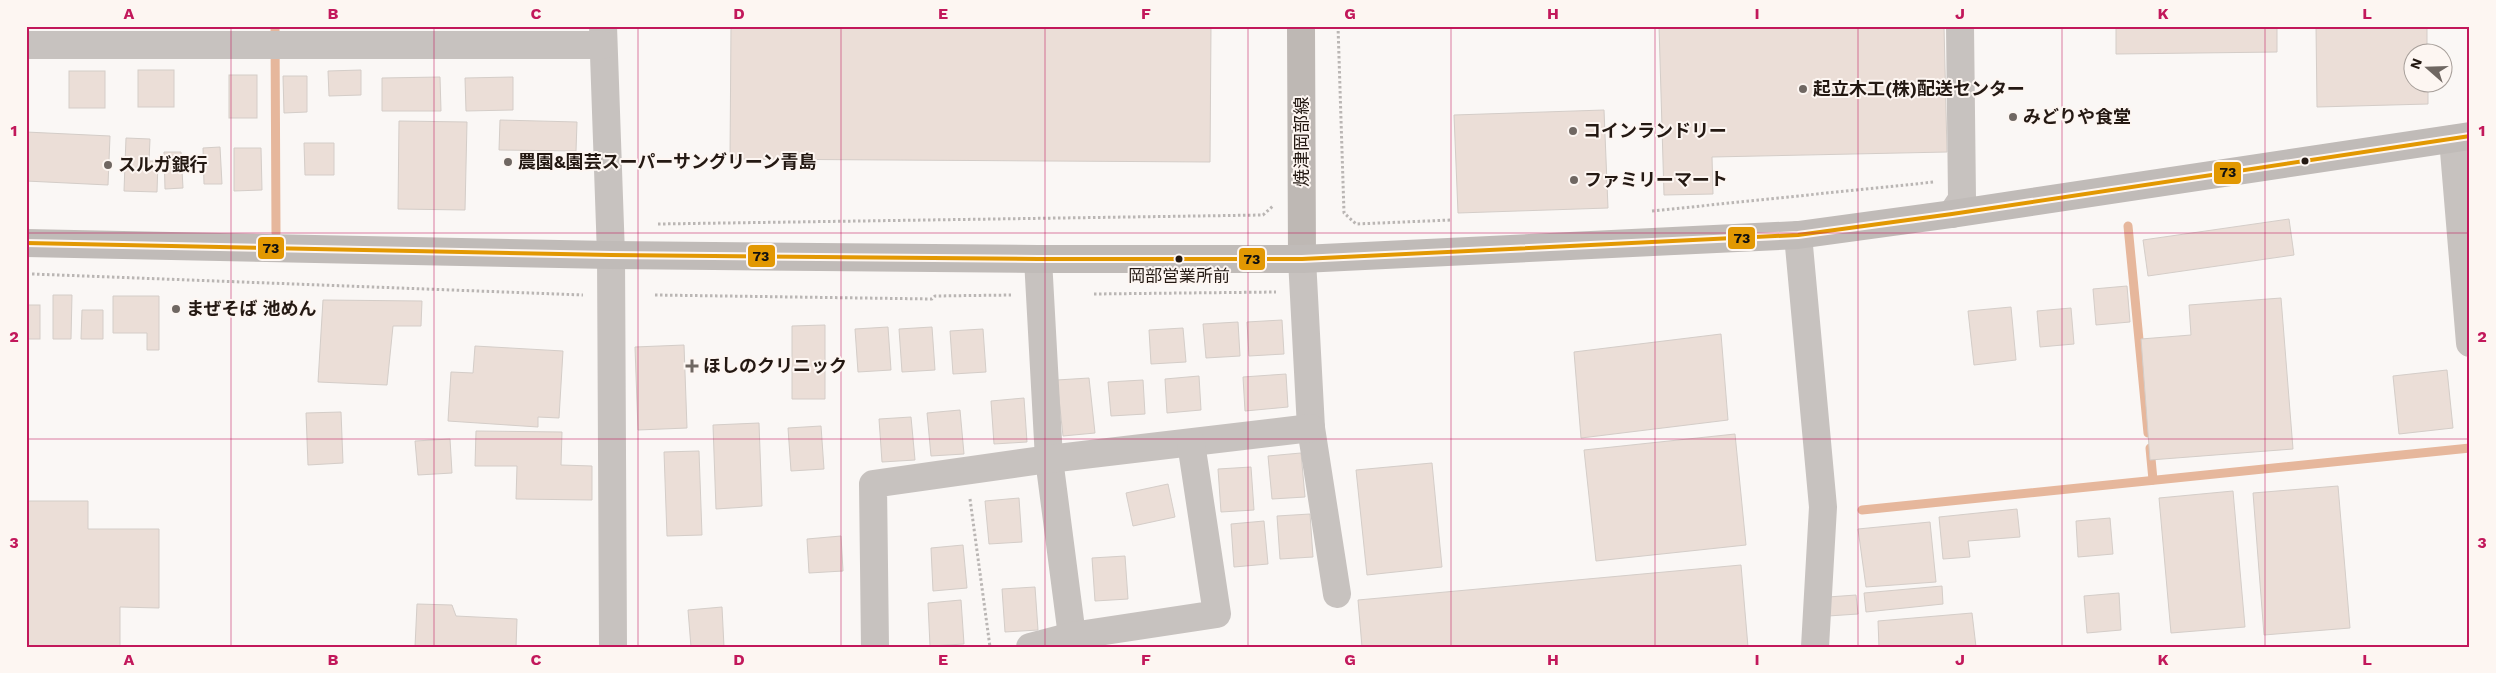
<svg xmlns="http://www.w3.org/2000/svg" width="2496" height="673" viewBox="0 0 2496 673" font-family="'Work Sans','Noto Sans JP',sans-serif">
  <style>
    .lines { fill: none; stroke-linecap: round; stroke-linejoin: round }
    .stream { stroke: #e6b79c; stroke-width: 9 }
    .building { fill: #ebded7; stroke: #d4cdc8 }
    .path { stroke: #bab6b4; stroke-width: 3; stroke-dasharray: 2.5 2.5; stroke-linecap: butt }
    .street { stroke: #c7c2bf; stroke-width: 28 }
    .secondary { stroke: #beb8b4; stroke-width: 28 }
    .primary { stroke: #c0bbb8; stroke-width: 28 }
    .bus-1-casing { stroke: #fdf6f2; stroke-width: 8 }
    .bus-1 { stroke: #e29802; stroke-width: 4 }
    .grid { fill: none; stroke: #c2185b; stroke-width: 1; stroke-opacity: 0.55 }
    .poi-dot { fill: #6f6762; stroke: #fdf6f2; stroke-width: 2 }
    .bus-dot { fill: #241913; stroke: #fdf6f2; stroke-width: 2 }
    .labels { text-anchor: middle; stroke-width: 4; stroke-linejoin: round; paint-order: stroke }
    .bus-label { font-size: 17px; fill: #241913; stroke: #fdf6f2 }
    .poi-label { font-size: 18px; font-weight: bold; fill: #241913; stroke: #fdf6f2; text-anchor: start }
    .street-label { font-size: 18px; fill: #241913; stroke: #fdf6f2 }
    .line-badge { stroke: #fdf6f2; stroke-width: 2 }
    .pale-badge-label { font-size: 14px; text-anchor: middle; font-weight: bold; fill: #111 }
    .neatline { fill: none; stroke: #c2185b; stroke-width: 2 }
    .grid-label { font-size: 16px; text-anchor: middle; font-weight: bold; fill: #c2185b }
  </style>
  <rect width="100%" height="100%" fill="#faf7f5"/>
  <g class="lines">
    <g class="stream">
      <polyline points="275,26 276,233"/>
      <polyline points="2128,226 2148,433"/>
      <polyline points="2150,448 2153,480"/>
      <polyline points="1862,510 2470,448"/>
    </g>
  </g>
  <g class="building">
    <polygon points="731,26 1211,26 1210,162 730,159"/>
    <polygon points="1659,26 1944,26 1947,152 1712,157 1713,194 1664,195"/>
    <polygon points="2116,26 2277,26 2277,52 2116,54"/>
    <polygon points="2316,26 2427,26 2427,52 2414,52 2414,82 2428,82 2428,104 2317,107"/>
    <rect x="138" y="70" width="36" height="37"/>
    <polygon points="361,70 361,95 329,96 328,71"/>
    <rect x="69" y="71" width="36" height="37"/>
    <rect x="229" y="75" width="28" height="43"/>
    <polygon points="283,76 307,76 307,112 284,113"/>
    <polygon points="440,77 441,111 382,111 382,78"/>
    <polygon points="513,77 513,110 466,111 465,78"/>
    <polygon points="1604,110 1608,208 1458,213 1454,115"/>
    <polygon points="500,120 577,122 576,151 499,150"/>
    <polygon points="399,121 467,122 465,210 398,209"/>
    <polygon points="26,132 110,136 108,185 26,181"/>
    <polygon points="126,138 150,139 149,161 158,161 157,192 124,191"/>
    <polygon points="304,143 334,143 334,175 305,175"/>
    <polygon points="220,147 222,184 204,184 203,148"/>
    <polygon points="234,148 261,148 262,190 234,191"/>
    <polygon points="164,152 181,152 183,188 165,189"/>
    <polygon points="2289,219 2294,255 2148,276 2143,240"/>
    <polygon points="2127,286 2130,322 2096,325 2093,289"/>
    <polygon points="53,295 72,295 71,339 53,339"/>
    <polygon points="113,296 159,296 159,350 147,350 147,333 113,333"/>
    <polygon points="2281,298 2293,449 2150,460 2141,339 2191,335 2189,305"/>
    <polygon points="323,300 422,301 421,326 393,326 387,385 318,382"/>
    <rect x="26" y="305" width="14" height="34"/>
    <polygon points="2011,307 2016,360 1974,365 1968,311"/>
    <polygon points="2071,308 2074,344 2040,347 2037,311"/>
    <polygon points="82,310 103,310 103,339 81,339"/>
    <polygon points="1282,320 1284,354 1249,356 1247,322"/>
    <polygon points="1238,322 1240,356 1206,358 1203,324"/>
    <polygon points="825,325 825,399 792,399 792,326"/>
    <polygon points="888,327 891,370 858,372 855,329"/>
    <polygon points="932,327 935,370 902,372 899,329"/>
    <polygon points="1183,328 1186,362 1151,364 1149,330"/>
    <polygon points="983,329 986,372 953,374 950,331"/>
    <polygon points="1721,334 1728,420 1581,438 1574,352"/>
    <polygon points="684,345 687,428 638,430 635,347"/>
    <polygon points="475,346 563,351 559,418 538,417 538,427 448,421 451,372 473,373"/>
    <polygon points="2447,370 2453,428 2399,434 2393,376"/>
    <polygon points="1286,374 1288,407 1245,411 1243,377"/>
    <polygon points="1199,376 1201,410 1167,413 1165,379"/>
    <polygon points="1089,378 1095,433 1063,436 1057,380"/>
    <polygon points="1143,380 1145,414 1111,416 1108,382"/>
    <polygon points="1024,398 1027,442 994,444 991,401"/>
    <polygon points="960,410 964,454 931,456 927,413"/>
    <polygon points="341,412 343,463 308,465 306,413"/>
    <polygon points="911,417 915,460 882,462 879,419"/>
    <polygon points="759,423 762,506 716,509 713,425"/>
    <polygon points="821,426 824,469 791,471 788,428"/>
    <polygon points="476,431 562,432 561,465 592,466 592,500 516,499 517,466 475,466"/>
    <polygon points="1735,434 1746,545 1596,561 1584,450"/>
    <polygon points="450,439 452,473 418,475 415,441"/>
    <polygon points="699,451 702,535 667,536 664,452"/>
    <polygon points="1301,453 1305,497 1272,499 1268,456"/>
    <polygon points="1432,463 1442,567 1367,575 1356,470"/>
    <polygon points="1251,467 1254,510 1221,512 1218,469"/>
    <polygon points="1168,484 1175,517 1133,526 1126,493"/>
    <polygon points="2338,486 2350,628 2264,635 2253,493"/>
    <polygon points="2233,491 2245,627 2171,633 2159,498"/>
    <polygon points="1019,498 1022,542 989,544 985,501"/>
    <polygon points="26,501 88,501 88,529 159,529 159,608 120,607 120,647 26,647"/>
    <polygon points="2017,509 2020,537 1968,541 1970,557 1943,559 1939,517"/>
    <polygon points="1310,514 1313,557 1280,559 1277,516"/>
    <polygon points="2110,518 2113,554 2078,557 2076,521"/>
    <polygon points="1264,521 1268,564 1234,567 1231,524"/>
    <polygon points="1930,522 1936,582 1866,587 1858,529"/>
    <polygon points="841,536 843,571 809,573 807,539"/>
    <polygon points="963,545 967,588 933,591 931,548"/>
    <polygon points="1125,556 1128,599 1095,601 1092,558"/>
    <polygon points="1741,565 1748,647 1362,647 1358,600"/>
    <polygon points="1942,586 1943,604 1866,612 1864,593"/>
    <polygon points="1035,587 1038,630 1005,632 1002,589"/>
    <polygon points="2119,593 2121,630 2087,633 2084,596"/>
    <polygon points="1856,595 1858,614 1828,616 1828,597"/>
    <polygon points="961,600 964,644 930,646 928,603"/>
    <polygon points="417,604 452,605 456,616 517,619 516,647 415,647"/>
    <polygon points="722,607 724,647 691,647 688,610"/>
    <polygon points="1972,613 1976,647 1879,647 1878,621"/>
  </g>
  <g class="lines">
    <g class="path">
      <polyline points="1338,26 1344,213 1356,224 1451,220"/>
      <polyline points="1652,211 1934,182"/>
      <polyline points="658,224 1263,215 1273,206"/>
      <polyline points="32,274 583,295"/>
      <polyline points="1094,294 1276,292"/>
      <polyline points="655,295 932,299 935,296 1011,295"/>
      <polyline points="970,499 990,647"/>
    </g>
    <g class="street">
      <polyline points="603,26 611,255 613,647"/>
      <polyline points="26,45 602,45"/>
      <polyline points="2453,139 2470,343"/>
      <polyline points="1952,214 1962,199 1960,26"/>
      <polyline points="1798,235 1823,507 1815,647"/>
      <polyline points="1038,259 1049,459 1072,636"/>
      <polyline points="1302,259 1311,428 1337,594"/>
      <polyline points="875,647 873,484 1049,459 1311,428"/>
      <polyline points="1030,647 1072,636 1217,614 1191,443"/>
    </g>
    <polyline class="secondary" points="1301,26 1302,259"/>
    <polyline class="primary" points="26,243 611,255 1038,259 1302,259 1798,235 1952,214 2470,136"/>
    <g class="bus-1-casing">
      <polyline id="bus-1" points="26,243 611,255 1038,259 1302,259 1798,235 1952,214 2470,136"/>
    </g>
    <use href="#bus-1" class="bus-1"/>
  </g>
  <path class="grid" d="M231,26V647M434,26V647M638,26V647M841,26V647M1045,26V647M1248,26V647M1451,26V647M1655,26V647M1858,26V647M2062,26V647M2265,26V647M26,233H2470M26,439H2470"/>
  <g class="poi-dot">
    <circle cx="1803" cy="89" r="5"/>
    <circle cx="2013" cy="117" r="5"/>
    <circle cx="1573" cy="131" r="5"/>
    <circle cx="508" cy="162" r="5"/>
    <circle cx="108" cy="165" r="5"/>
    <circle cx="1574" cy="180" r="5"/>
    <circle cx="176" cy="309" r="5"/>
    <path d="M689.5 358.5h5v5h5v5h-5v5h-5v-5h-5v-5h5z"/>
  </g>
  <g class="bus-dot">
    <circle cx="2305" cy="161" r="4.5"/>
    <circle cx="1179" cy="259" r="4.5"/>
  </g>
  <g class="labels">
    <g class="bus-label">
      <text x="1179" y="282">岡部営業所前</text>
    </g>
    <g class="poi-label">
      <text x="1813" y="95">起立木工(株)配送センター</text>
      <text x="2023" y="123">みどりや食堂</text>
      <text x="1583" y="137">コインランドリー</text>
      <text x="518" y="168">農園&amp;園芸スーパーサングリーン青島</text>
      <text x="118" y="171">スルガ銀行</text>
      <text x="1584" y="186">ファミリーマート</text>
      <text x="186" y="315">まぜそば 池めん</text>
      <text x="703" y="372">ほしのクリニック</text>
    </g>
    <g class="street-label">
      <text transform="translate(1302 142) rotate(-90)" y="6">焼津岡部線</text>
    </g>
  </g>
  <g class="line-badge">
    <rect x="2213" y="161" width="29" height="24" rx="5" fill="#e29802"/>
    <rect x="1727" y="226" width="29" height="24" rx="5" fill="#e29802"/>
    <rect x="257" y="236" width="28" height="24" rx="5" fill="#e29802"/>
    <rect x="747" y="244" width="29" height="24" rx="5" fill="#e29802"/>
    <rect x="1238" y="247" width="28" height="24" rx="5" fill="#e29802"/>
  </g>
  <g class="pale-badge-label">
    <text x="2228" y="177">73</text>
    <text x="1742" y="243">73</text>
    <text x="271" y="253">73</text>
    <text x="761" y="261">73</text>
    <text x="1252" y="264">73</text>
  </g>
  <rect width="2496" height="673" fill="none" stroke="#fdf6f2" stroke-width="55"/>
  <g transform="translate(2428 68) rotate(290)"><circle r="24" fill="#fdf6f2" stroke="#a69e99"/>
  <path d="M0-4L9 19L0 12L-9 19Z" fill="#6f6762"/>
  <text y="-8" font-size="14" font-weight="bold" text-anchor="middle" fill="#241913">N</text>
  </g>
  <rect x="28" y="28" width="2440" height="618" class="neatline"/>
  <g class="grid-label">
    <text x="129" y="19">A</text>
    <text x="333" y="19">B</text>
    <text x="536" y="19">C</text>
    <text x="739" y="19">D</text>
    <text x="943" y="19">E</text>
    <text x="1146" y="19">F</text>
    <text x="1350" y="19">G</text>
    <text x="1553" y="19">H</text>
    <text x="1757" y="19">I</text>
    <text x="1960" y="19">J</text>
    <text x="2163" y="19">K</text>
    <text x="2367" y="19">L</text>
    <text x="14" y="136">1</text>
    <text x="2482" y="136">1</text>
    <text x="14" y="342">2</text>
    <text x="2482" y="342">2</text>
    <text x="14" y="548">3</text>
    <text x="2482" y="548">3</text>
    <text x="129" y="665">A</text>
    <text x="333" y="665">B</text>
    <text x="536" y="665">C</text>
    <text x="739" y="665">D</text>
    <text x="943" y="665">E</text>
    <text x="1146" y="665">F</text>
    <text x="1350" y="665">G</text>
    <text x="1553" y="665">H</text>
    <text x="1757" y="665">I</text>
    <text x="1960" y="665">J</text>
    <text x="2163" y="665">K</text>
    <text x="2367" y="665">L</text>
  </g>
</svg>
